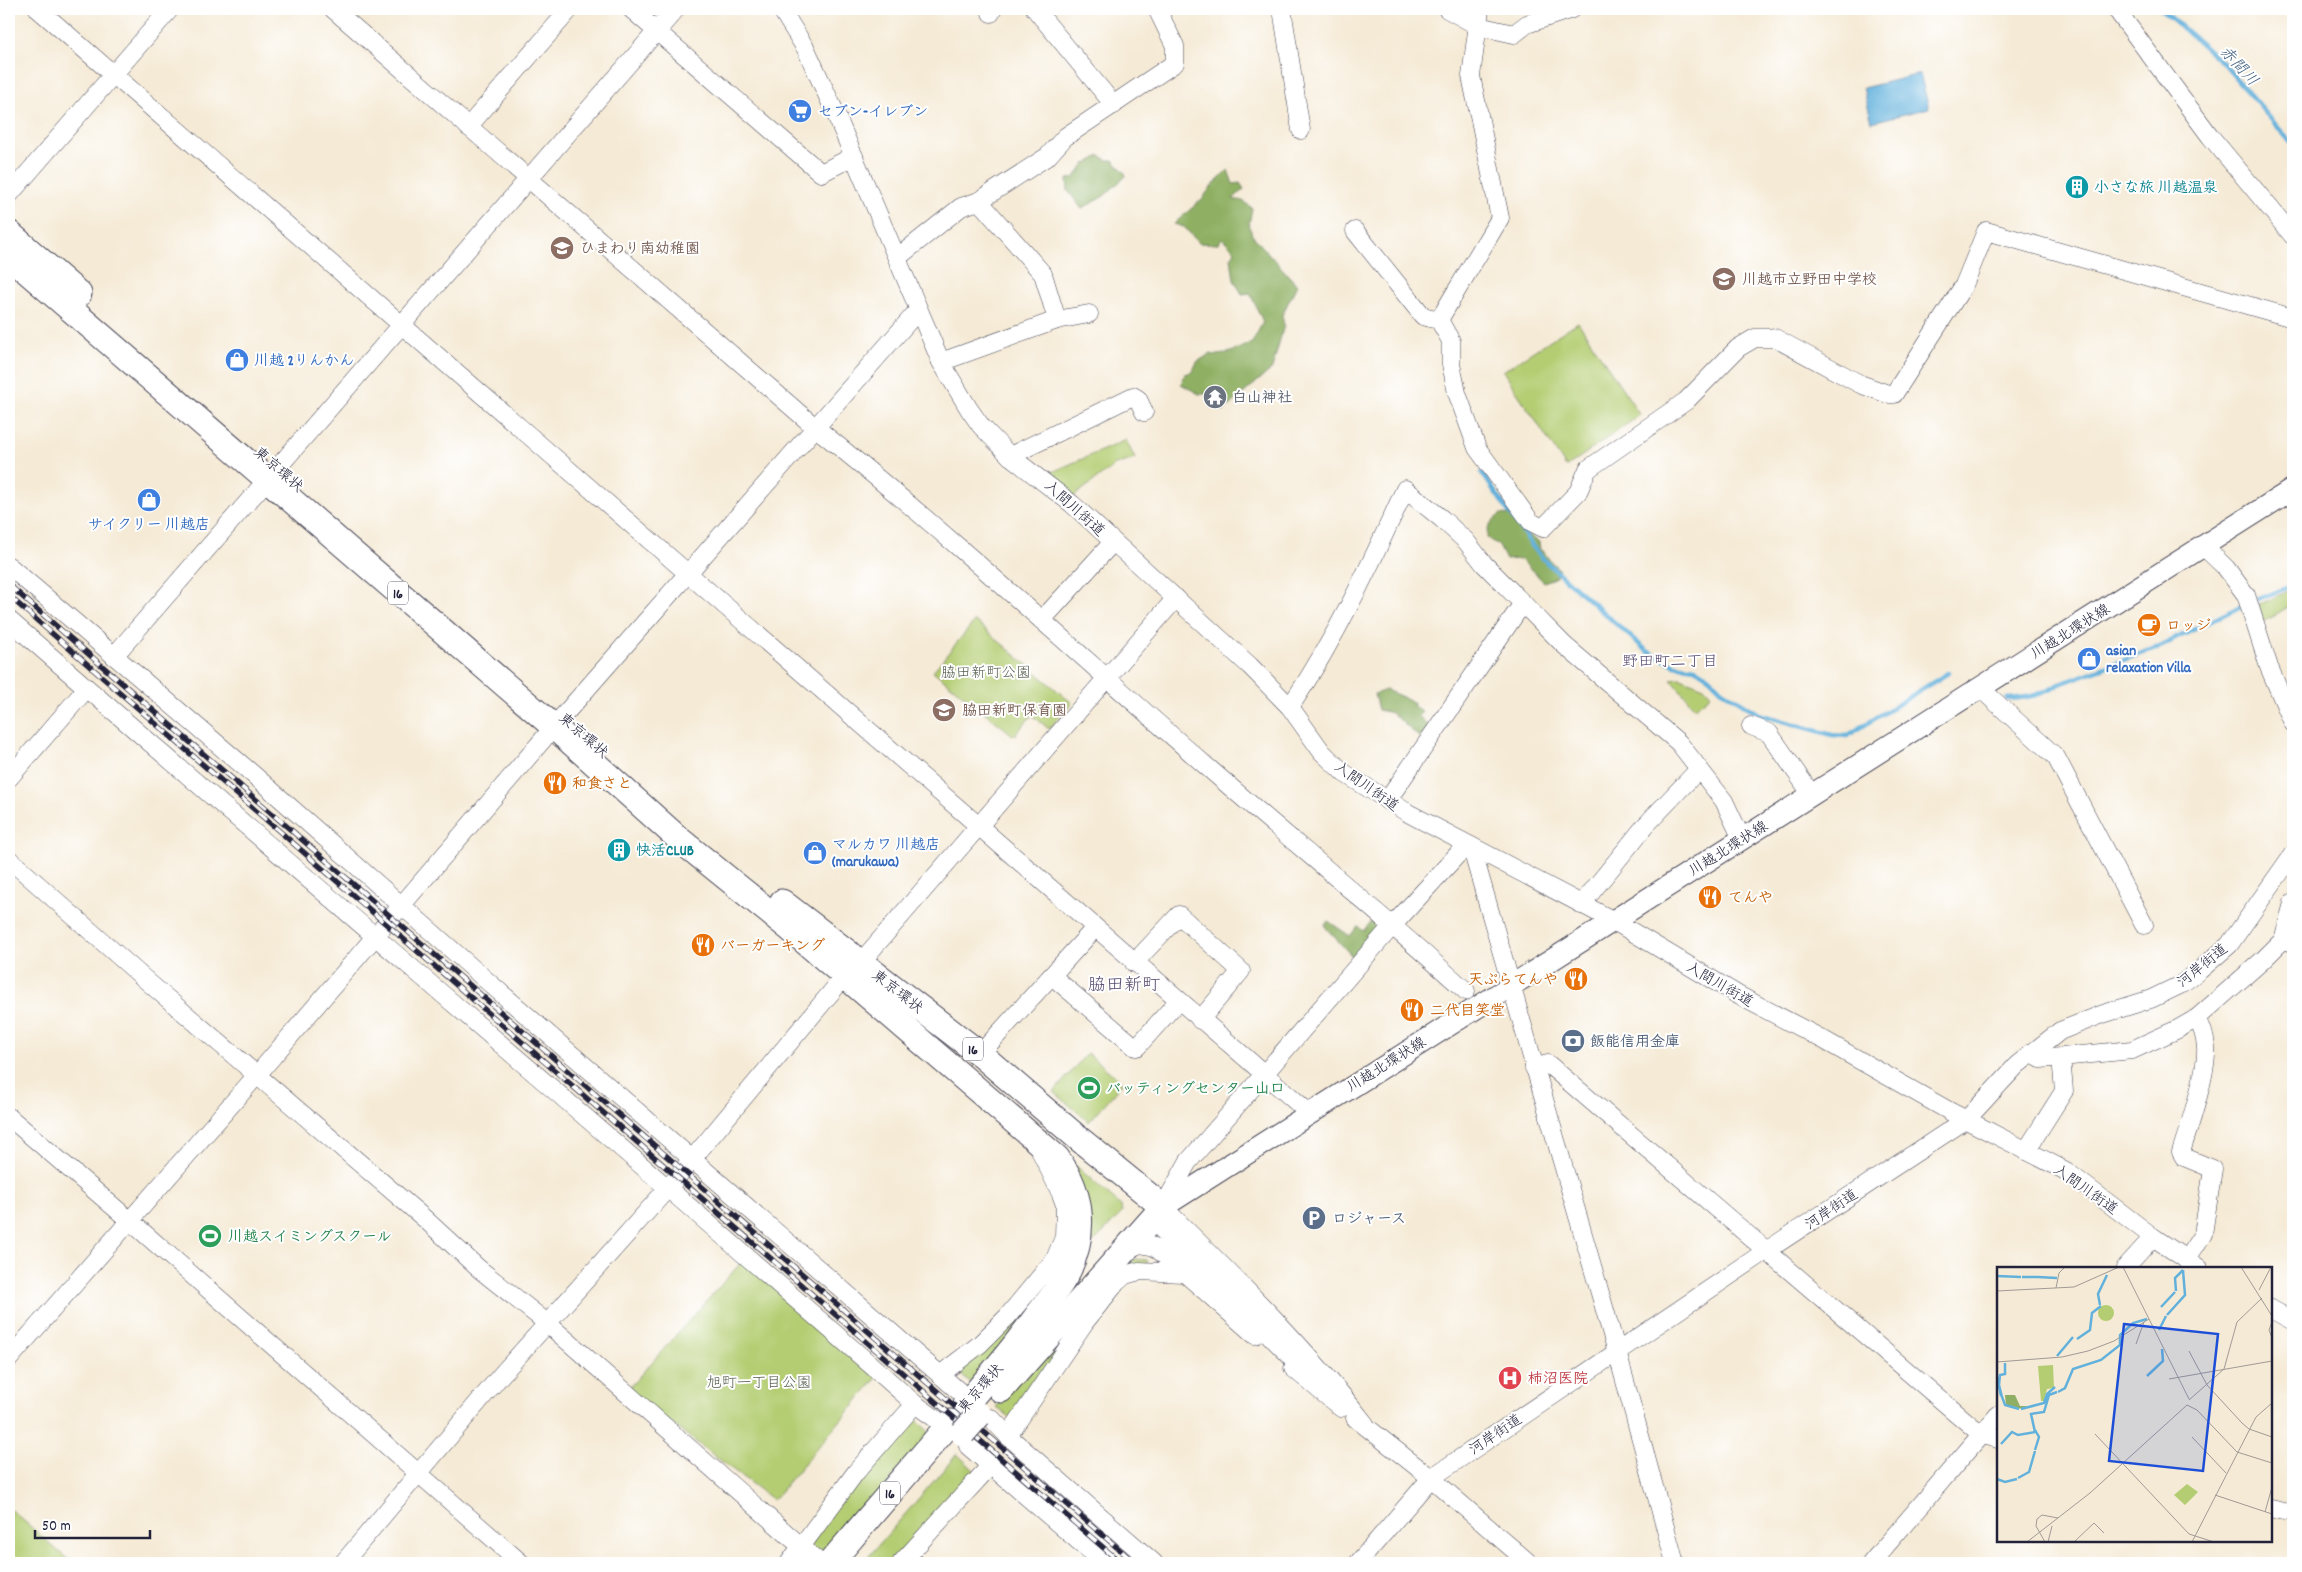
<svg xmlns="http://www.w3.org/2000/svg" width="2302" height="1572" viewBox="0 0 2302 1572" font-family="Dekko,'Klee One',sans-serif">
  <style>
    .green { fill: #b4cd72; stroke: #6b7856 }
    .forest { fill: #8fb064; stroke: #586950 }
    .water { fill: #62b1dc; stroke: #426a8c }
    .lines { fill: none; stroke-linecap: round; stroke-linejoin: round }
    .stream { stroke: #62b1dc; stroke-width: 4.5 }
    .minor-casing { stroke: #424052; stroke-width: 19 }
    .major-casing { stroke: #424052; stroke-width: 23 }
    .highway-casing { stroke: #424052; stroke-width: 27 }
    .minor { stroke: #fff; stroke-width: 18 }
    .major { stroke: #fff; stroke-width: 21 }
    .highway { stroke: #fff; stroke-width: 25 }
    .rail-casing { stroke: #22223b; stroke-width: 5.5 }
    .rail { stroke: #fff; stroke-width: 4; stroke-dasharray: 11; stroke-linecap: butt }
    .highway-bridge-casing { stroke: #424052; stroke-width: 27; stroke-linecap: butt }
    .highway-bridge { stroke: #fff; stroke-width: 25 }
    .labels { text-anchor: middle; stroke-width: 4; stroke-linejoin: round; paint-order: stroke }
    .shield { fill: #fff; stroke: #646476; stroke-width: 1 }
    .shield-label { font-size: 14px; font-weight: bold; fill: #22223b }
    .shop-label { font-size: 15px; font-weight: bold; fill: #366cbe; stroke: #fff; text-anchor: start }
    .culture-label { font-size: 15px; font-weight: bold; fill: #0d838f; stroke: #fff; text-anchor: start }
    .education-label { font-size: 15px; font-weight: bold; fill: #785e54; stroke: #fff; text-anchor: start }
    .worship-label { font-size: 15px; font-weight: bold; fill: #5b616d; stroke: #fff; text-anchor: start }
    .street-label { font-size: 15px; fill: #22223b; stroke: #fff }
    .food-label { font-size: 15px; font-weight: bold; fill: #c56008; stroke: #fff; text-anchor: start }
    .park-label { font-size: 15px; fill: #555e4e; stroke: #fff }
    .service-label { font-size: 15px; font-weight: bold; fill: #4e5e75; stroke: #fff; text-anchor: start }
    .leisure-label { font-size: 15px; font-weight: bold; fill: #27864d; stroke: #fff; text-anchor: start }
    .health-label { font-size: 15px; font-weight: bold; fill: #be3a42; stroke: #fff; text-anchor: start }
    .water-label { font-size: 16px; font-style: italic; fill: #3c5b7b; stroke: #fff }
    .neighbourhood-label { font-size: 16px; fill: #5a4d71; stroke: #fff }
    .quarter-label { font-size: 18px; fill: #5a4d71; stroke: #fff }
    .inset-river { fill: none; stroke: #62b1dc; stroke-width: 2.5 }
    .inset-road { fill: none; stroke: #a19a97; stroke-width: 1 }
    .view { fill: #1d4ed8; fill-opacity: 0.15; stroke: #1d4ed8; stroke-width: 2.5 }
    .inset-edge { fill: none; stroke: #22223b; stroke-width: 2.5 }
  </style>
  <rect width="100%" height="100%" fill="#fff"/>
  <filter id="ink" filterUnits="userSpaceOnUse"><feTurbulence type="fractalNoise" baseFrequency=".02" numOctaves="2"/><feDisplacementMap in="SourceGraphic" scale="10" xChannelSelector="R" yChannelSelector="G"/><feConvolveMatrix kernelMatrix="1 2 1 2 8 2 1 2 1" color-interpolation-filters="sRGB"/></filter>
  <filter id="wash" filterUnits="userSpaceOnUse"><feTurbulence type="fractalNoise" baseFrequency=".0096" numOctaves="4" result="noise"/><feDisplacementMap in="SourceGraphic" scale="20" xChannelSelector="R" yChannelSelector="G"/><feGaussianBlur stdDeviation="1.12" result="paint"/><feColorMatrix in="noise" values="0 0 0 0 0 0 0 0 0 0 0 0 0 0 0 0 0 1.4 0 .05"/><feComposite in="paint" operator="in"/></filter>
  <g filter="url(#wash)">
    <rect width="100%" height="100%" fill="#f5ead5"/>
    <g class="green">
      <polygon points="1578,322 1640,415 1566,467 1503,371"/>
      <polygon points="1126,440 1135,459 1115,465 1073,497 1048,476 1052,472"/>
      <polygon points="2291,590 2293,590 2293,604 2263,622 2258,605"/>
      <polygon points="975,621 1072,703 1049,729 1032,715 1014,736 933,671"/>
      <polygon points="1681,678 1704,687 1711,695 1695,708 1671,679"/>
      <polygon points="1087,1053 1123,1083 1089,1122 1054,1092"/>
      <polygon points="1076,1166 1121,1206 1122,1213 1119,1216 1094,1242 1090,1243"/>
      <polygon points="746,1257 880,1374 773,1500 627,1390"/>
      <polygon points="1133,1259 1147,1260 1148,1264 1128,1267 1015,1422 996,1407 1052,1344"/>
      <polygon points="1061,1270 972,1384 956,1370"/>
      <polygon points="912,1415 931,1434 822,1559 809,1548 832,1513"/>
      <polygon points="957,1454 978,1474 894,1563 863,1563"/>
      <polygon points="9,1508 72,1563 9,1563"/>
    </g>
    <g class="forest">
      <polygon points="1100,156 1108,160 1113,160 1125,173 1126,176 1104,196 1082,209 1068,191 1067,179 1074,178 1085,164"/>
      <path d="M1228,170L1233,184L1240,183L1244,189L1233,199L1243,201L1252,208L1249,224L1252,235L1297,285L1282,315L1284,325L1272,369L1223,411L1210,394H1199L1181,384L1185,374L1192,372L1197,362L1210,354C1225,358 1237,348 1252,343L1263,322L1250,293L1242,294L1234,280L1231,258L1235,251L1222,238L1217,244L1199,243L1184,227L1174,224L1202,199L1212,186Z"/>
      <path d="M1501,514L1517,516L1526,525L1527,534L1539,542L1540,550L1544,552L1550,561L1559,569L1556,577L1544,582L1520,559L1506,560L1499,546L1487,538C1487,526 1491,521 1501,514Z"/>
      <polygon points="1386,690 1410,700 1413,703 1413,706 1422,711 1419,716 1429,727 1420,738 1392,713 1378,710 1374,694"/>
      <polygon points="1328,921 1350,936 1358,926 1363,931 1372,921 1378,925 1378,932 1365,946 1360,946 1359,948 1362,950 1357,956 1352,956 1326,928 1325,925"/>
    </g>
    <polygon class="water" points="1920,74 1929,108 1872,122 1863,88"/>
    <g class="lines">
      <g class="stream">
        <polyline points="2161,9 2222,62 2293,145"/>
        <polyline points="1482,473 1533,547 1547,563 1647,651 1675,665 1695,668 1709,677 1722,690 1759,714 1832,735 1847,736 1948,673"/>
        <polyline points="2258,599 2289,587 2293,587"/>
        <path d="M2007,699C2028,698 2042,695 2060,684L2161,646L2243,605"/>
      </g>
    </g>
  </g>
  <g filter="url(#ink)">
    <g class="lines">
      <g class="minor-casing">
        <g id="minor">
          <polyline points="38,9 1308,1112"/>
          <path d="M333,9L816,428C950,535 1076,652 1205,765C1291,840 1380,913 1466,991"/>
          <polyline points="631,9 821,173 854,156"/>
          <polyline points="781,9 806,49 834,110 941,362 969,409 981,426 1010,456 1072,504 1250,666 1290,707 1322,752 1344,773 1408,813 1614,921 1738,995 1822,1039 1951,1112 2066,1171 2153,1237 2199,1268"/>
          <polyline points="1035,9 1114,105"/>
          <polyline points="1282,9 1301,130"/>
          <polyline points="1447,9 1478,26 1514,34 1527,24 1572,9"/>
          <polyline points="2116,9 2210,136 2293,236"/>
          <polyline points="991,13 993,9"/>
          <polyline points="468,127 570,9"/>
          <polyline points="9,195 170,9"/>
          <polyline points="979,201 1043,274 1057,320"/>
          <polyline points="1355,231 1423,316 1439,320 1451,341 1451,364 1457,393 1477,448 1531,522 1543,528 1578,492 1588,469 1686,401 1738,348 1755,338 1775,338 1860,384 1888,394 1894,394 1964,285 1986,231 2293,318"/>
          <polyline points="897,258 961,207 979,201 1048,156 1065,137 1175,63 1175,46 1157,9"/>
          <polyline points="1439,320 1500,218 1471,76 1480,9"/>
          <polyline points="941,362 1057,320 1089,314"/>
          <polyline points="1010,456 1133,396 1138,399 1144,412"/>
          <polyline points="2203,546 2226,568 2246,595 2269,667 2293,723"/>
          <polyline points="9,566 255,776 486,980 961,1393"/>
          <path d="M9,620C309,883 616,1139 915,1404L936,1419"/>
          <polyline points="1042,620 1113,542"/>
          <polyline points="114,656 676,9"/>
          <polyline points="1980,688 2056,757 2144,925"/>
          <path d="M1290,707C1336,638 1371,564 1405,489L1442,519L1466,541L1484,564L1564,645L1679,743L1724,801L1742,839"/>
          <polyline points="1751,726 1769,733 1812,795"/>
          <polyline points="9,778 87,688"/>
          <polyline points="1387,801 1523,603"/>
          <polyline points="9,859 148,982 425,1219 478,1268 547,1323 820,1563"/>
          <polyline points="1581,905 1645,826 1699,769"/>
          <polyline points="2293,943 2283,940 2293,903"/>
          <polyline points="861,962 1176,598"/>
          <polyline points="1134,963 1179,915 1241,971 1200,1020"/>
          <polyline points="1052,976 1135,1047 1137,1047 1178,1001"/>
          <polyline points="2031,1053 2041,1059 2132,1050 2178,1029 2197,1018 2263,960 2283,940"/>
          <polyline points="980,1054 1095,928"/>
          <polyline points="1534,1068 1548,1064 1982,1435 1998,1439"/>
          <polyline points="9,1117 129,1220 521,1563"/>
          <polyline points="2026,1151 2064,1091 2061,1057"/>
          <polyline points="1151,1219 1218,1283 1305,1371"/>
          <polyline points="1126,1250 1140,1244 1155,1247 1255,1335"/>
          <path d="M2186,1260L2203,1234L2213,1169L2184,1157L2181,1152C2189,1127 2208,1071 2206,1047C2205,1036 2202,1027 2197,1018"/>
          <polyline points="2125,1268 2153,1237"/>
          <polyline points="2271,1309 2293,1321"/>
          <polyline points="9,1359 257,1075 563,716 914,315 919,312"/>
          <polyline points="1293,1368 1341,1408"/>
          <polyline points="940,1375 980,1344 1007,1317 1055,1259 1064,1237 1065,1205 1061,1194 1037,1144"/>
          <polyline points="991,1418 1008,1436 1154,1563"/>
          <polyline points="1355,1418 1431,1478 1529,1563"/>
          <path d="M1365,1424C1305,1346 1233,1276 1163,1207L1188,1162L1393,925L1458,854L1471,846L1617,1352L1675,1563"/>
          <polyline points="1008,1436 1085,1322 1116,1283 1125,1275 1139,1271 1183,1273"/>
          <polyline points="968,1446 1104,1563"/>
          <polyline points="2271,1508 2293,1513"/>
          <polyline points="343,1563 502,1374 668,1188 844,977"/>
          <polyline points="789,1563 856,1472 915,1404"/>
          <polyline points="901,1563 991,1465"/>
          <polyline points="1358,1563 1431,1478 1766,1251 1967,1119 2017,1065 2060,1031 2103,1014 2151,999 2180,985 2200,970 2229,945 2293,854"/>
          <polyline points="1871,1563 1998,1415"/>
        </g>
      </g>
      <g class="major-casing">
        <polyline id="major" points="1163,1207 2293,489"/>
      </g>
      <g class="highway-casing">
        <g id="highway">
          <polyline points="9,233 79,294"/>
          <path d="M9,256L554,727L680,840L789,928L1057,1158C1084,1194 1087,1237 1065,1277C1057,1291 1046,1304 1036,1317C1014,1348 990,1376 966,1404"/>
          <polyline points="782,902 980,1054 1078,1138 1163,1207"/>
          <polyline points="1001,1390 1163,1207"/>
          <polyline points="830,1563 951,1422"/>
        </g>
      </g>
      <use href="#minor" class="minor"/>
      <use href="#major" class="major"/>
      <use href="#highway" class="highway"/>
      <g class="rail-casing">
        <g id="rail">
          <polyline points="9,585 1135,1563"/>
          <polyline points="9,596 1121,1563"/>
        </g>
      </g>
      <use href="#rail" class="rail"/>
      <g class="highway-bridge-casing">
        <polyline id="highway-bridge" points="963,1433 979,1415"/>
      </g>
      <use href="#highway-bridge" class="highway-bridge"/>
    </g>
  </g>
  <defs>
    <g id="supermarket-disc" transform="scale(1.25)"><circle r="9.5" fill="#3f7fe0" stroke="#fff"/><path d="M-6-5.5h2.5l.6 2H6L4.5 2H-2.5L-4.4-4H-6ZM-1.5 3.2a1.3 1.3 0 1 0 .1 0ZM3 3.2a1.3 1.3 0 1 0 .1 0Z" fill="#fff"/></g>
    <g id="building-disc" transform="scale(1.25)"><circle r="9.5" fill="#0f9aa8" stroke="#fff"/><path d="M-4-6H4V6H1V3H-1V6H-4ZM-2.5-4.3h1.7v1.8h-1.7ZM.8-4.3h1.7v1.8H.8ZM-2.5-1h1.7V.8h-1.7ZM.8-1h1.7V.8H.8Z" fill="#fff"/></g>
    <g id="school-disc" transform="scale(1.25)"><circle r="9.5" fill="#8d6e63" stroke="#fff"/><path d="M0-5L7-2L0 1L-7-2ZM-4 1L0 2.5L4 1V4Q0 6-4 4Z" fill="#fff"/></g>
    <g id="shop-disc" transform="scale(1.25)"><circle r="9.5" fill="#3f7fe0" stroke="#fff"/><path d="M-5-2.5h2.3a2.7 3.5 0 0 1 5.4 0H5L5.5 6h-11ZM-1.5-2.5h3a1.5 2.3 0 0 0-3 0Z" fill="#fff"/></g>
    <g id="temple-disc" transform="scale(1.25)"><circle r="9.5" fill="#6b7280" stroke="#fff"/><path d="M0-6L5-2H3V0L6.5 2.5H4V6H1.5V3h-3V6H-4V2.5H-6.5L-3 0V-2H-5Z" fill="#fff"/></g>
    <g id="cafe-disc" transform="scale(1.25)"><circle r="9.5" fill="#e8710a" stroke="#fff"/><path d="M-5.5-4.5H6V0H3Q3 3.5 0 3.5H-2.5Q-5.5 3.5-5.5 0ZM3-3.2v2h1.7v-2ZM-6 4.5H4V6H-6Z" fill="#fff"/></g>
    <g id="restaurant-disc" transform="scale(1.25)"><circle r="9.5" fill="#e8710a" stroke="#fff"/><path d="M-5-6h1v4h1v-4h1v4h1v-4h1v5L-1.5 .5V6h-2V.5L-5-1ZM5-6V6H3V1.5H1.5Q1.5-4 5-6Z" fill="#fff"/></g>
    <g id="bank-disc" transform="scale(1.25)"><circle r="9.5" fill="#5c6f8a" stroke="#fff"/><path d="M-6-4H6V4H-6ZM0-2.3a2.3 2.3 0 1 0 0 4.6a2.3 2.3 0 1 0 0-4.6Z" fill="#fff"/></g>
    <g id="stadium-disc" transform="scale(1.25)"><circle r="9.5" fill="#2e9e5b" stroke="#fff"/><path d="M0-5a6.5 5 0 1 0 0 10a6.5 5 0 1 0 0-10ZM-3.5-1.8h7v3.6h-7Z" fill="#fff"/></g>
    <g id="parking-disc" transform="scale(1.25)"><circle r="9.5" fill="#5c6f8a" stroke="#fff"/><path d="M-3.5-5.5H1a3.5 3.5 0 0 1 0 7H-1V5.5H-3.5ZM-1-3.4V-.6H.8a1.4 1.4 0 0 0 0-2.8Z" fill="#fff"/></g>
    <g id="hospital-disc" transform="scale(1.25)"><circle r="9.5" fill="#e0444e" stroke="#fff"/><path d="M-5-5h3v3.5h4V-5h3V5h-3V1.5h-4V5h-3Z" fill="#fff"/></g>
  </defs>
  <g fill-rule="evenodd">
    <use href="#supermarket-disc" x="800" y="111"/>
    <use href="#building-disc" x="2077" y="187"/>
    <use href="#school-disc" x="562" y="248"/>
    <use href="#school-disc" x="1724" y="279"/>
    <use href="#shop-disc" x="237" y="360"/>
    <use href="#temple-disc" x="1215" y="397"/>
    <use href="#shop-disc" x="149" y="500"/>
    <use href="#cafe-disc" x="2149" y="625"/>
    <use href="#shop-disc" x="2089" y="659"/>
    <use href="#school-disc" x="944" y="710"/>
    <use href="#restaurant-disc" x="555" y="783"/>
    <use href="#building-disc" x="619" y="850"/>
    <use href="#shop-disc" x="815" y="853"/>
    <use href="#restaurant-disc" x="1710" y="897"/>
    <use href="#restaurant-disc" x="703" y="945"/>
    <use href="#restaurant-disc" x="1576" y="979"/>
    <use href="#restaurant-disc" x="1412" y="1010"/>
    <use href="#bank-disc" x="1573" y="1041"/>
    <use href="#stadium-disc" x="1089" y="1088"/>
    <use href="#parking-disc" x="1314" y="1218"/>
    <use href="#stadium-disc" x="210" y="1236"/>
    <use href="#hospital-disc" x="1510" y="1378"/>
  </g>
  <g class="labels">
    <g class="shield">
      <rect x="388" y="581.5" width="20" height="23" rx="4"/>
      <rect x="963" y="1037.5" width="20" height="23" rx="4"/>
      <rect x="880" y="1481.5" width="20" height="23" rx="4"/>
    </g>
    <g class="shield-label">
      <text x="398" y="598">16</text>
      <text x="973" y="1054">16</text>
      <text x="890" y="1498">16</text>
    </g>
    <g class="shop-label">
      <text x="818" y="116">セブン-イレブン</text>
      <text x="254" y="365">川越 2りんかん</text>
      <text x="149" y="529" text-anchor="middle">サイクリー 川越店</text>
      <text x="2106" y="655">asian<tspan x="2106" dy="17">relaxation Villa</tspan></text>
      <text x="832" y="849">マルカワ 川越店<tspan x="832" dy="17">(marukawa)</tspan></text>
    </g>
    <g class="culture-label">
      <text x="2094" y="192">小さな旅 川越温泉</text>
      <text x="636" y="855">快活CLUB</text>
    </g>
    <g class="education-label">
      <text x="580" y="253">ひまわり南幼稚園</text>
      <text x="1742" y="284">川越市立野田中学校</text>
      <text x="962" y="715">脇田新町保育園</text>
    </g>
    <g class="worship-label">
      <text x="1232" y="402">白山神社</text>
    </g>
    <g class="street-label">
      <text transform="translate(279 469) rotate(41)" y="5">東京環状</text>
      <text transform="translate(1075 508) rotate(42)" y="5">入間川街道</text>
      <text transform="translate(2070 631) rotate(-32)" y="5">川越北環状線</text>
      <text transform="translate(584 735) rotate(41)" y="5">東京環状</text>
      <text transform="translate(1367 786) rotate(35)" y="5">入間川街道</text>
      <text transform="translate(1728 848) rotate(-32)" y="5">川越北環状線</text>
      <text transform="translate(2202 965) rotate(-39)" y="5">河岸街道</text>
      <text transform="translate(1720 984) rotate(30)" y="5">入間川街道</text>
      <text transform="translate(898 991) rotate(38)" y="5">東京環状</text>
      <text transform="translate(1386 1064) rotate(-32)" y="5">川越北環状線</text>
      <text transform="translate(2086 1189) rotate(35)" y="5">入間川街道</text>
      <text transform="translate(1831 1209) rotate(-34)" y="5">河岸街道</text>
      <text transform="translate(980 1388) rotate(-49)" y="5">東京環状</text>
      <text transform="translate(1495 1434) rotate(-34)" y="5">河岸街道</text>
    </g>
    <g class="food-label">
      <text x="2166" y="630">ロッジ</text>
      <text x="572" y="788">和食さと</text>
      <text x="1728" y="902">てんや</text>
      <text x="720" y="950">バーガーキング</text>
      <text x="1558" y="984" text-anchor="end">天ぷらてんや</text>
      <text x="1430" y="1015">二代目笑堂</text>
    </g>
    <g class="park-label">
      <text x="986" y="677">脇田新町公園</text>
      <text x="759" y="1387">旭町一丁目公園</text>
    </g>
    <g class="service-label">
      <text x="1590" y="1046">飯能信用金庫</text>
      <text x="1332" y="1223">ロジャース</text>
    </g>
    <g class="leisure-label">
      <text x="1106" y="1093">バッティングセンター山口</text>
      <text x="228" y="1241">川越スイミングスクール</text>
    </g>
    <g class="health-label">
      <text x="1528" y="1383">柿沼医院</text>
    </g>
    <g class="water-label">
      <text transform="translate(2240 65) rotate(47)" y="6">赤間川</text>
    </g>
    <g class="neighbourhood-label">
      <text x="1670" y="666">野田町二丁目</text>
    </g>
    <g class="quarter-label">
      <text x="1124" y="990">脇田新町</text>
    </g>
  </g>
  <g transform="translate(1997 1267)">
    <rect width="275" height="275" fill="#f5ead5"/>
    <path d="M101 46a8 8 0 1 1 16 0a8 8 0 1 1-16 0ZM56,98L57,121L50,122L47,134H44L41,99ZM190,217L201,225L188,238L177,228Z" fill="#b4cd72"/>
    <path d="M8,128H18L23,139H31L26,142L9,139Z" fill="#8fb064"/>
    <path class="inset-river" d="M0,9L24,10M25,10H41M41,10L60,11M179,24L178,11L186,3M103,38L101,27L110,8M164,40L178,25M170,48L188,28L186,3M162,63L169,49M80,72L93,63L95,46L104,39M60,89L76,70M8,96V107L3,108L2,118L5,130L8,138L22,142M150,109L166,94L165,82M0,110L4,129M61,125L68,121L76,102L104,93L123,78V68L136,56L150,52M24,142L47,136L50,127L58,120M4,177L15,165L21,168L38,165L34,147L47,145L52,128L60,125M38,183L42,170L38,163M21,211L32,205L38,184M0,212L8,215L20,212"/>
    <path class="inset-road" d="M79,0H95M126,0L192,132M244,0L275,49M59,21L62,6L68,0M262,23L274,0M0,24L77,20L122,0M275,55L272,63L275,71M139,77L147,55M192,84L210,118L245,156L252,162L275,170M0,95L65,90L91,84L117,74L152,52M172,112L275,94M192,133L227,102L240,55L265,31M98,167L192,267L217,275M195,170L229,206M218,228L275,247M268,245L275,220M30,275L93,226L190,138L200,143L240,185L275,196M48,275L39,259L40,252L45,248L61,251M51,275L55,259M77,275L97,256L107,266M195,275L259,150L275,136"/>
    <path class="view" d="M127,57L221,67L206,204L112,194Z"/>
    <rect width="275" height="275" class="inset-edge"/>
  </g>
  <rect width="2302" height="1572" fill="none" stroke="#fff" stroke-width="30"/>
  <path d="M35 1530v8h115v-8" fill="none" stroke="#22223b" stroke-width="2.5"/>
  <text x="42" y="1530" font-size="15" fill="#22223b" stroke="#ffffff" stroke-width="4" paint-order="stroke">50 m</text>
</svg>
